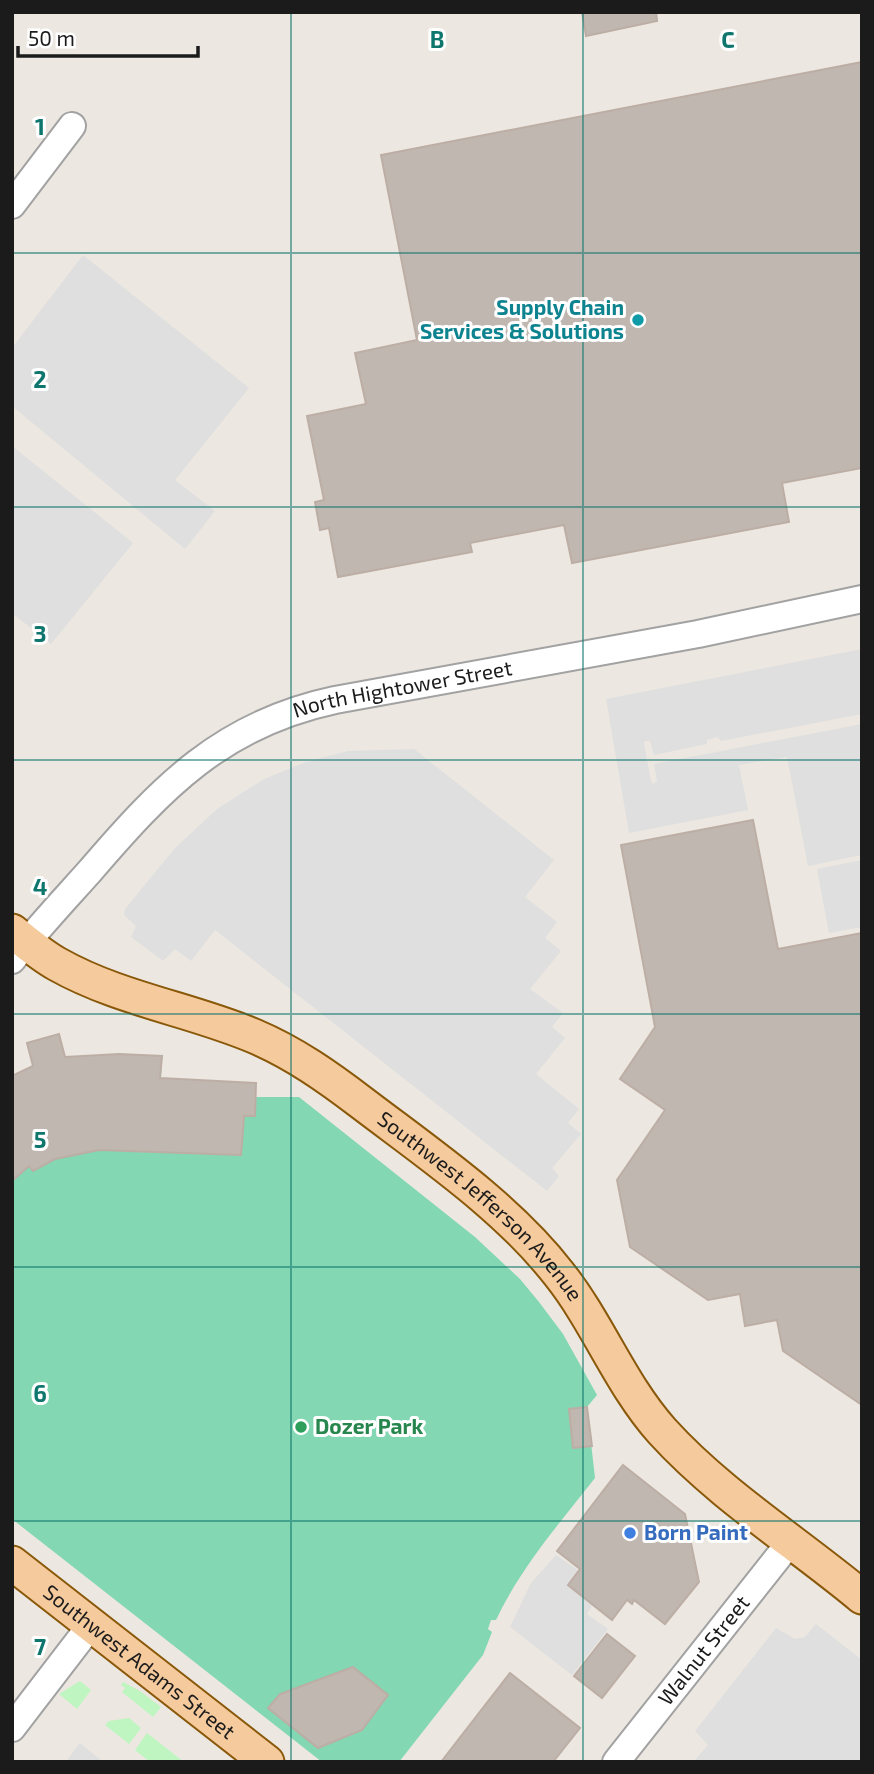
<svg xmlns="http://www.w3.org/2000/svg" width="874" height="1774" viewBox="0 0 874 1774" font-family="'Exo 2',sans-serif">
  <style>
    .park { fill: #bff5c1 }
    .pitch { fill: #83d7b2 }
    .parking { fill: #dfdfdf }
    .building { fill: #c0b7b1; stroke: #bdaea5; stroke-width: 2 }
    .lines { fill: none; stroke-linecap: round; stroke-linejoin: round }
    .minor-casing { stroke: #a2a2a2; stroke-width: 30 }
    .major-casing { stroke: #895809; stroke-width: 37 }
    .minor { stroke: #fff; stroke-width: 26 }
    .major { stroke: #f5ca9d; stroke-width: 33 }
    .grid { fill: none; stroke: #0f766e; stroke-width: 2; stroke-opacity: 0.55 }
    .culture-dot { fill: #0f9aa8; stroke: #fff; stroke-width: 2.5 }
    .leisure-dot { fill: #2e9e5b; stroke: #fff; stroke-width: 2.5 }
    .shop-dot { fill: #3f7fe0; stroke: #fff; stroke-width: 2.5 }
    .labels { text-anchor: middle; stroke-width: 6; stroke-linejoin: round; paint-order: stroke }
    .culture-label { font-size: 21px; font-weight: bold; fill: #0d838f; stroke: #fff; text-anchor: end }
    .street-label { font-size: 21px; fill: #1b1b1b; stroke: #fff }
    .leisure-label { font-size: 21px; font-weight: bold; fill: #27864d; stroke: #fff; text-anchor: start }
    .shop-label { font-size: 21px; font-weight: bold; fill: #366cbe; stroke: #fff; text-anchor: start }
    .grid-label { font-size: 23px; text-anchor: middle; font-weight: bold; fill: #0f766e; stroke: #fff; stroke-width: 6; stroke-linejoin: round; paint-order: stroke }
  </style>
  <rect width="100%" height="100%" fill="#ece8e1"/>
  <g class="park">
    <polygon points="80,1681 91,1690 77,1709 59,1694"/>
    <polygon points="123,1682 140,1691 161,1707 153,1717 122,1692 125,1688 121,1685"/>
    <polygon points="129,1718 141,1728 129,1744 105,1725 109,1721"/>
    <polygon points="147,1733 184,1762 150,1762 135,1750"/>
  </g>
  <path class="pitch" d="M119,1054L162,1056L161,1078L256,1083V1097H299L475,1237L520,1279L539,1302L563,1334L597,1395L587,1407L595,1478C559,1524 521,1567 496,1620H491L488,1629L492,1632L483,1655L399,1762H322L12,1519V1076L65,1057Z"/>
  <g class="parking">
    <polygon points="83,255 249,388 175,480 215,511 185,549 12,406 12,348"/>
    <polygon points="12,446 133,543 51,644 12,613"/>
    <polygon points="862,649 862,714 721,741 717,737 707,740 707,744 654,755 650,741 645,741 644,743 651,781 653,784 657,781 654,764 862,724 862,855 808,866 787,757 739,765 748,810 629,833 606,699"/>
    <polygon points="414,749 554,860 525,897 557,922 545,938 561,951 530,989 563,1013 552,1027 565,1038 536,1074 579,1109 568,1123 581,1134 552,1168 559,1176 547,1191 215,930 191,961 175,949 163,961 131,937 136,926 124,915 125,909 175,848 217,809 264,779 306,762 348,751"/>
    <polygon points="862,860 862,927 829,933 817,869"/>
    <polygon points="556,1555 578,1570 568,1585 592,1606 587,1614 608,1629 572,1675 510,1627 531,1583"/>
    <polygon points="816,1624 862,1660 860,1762 693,1762 708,1745 695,1731 776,1628 795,1639 805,1637"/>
    <polygon points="80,1743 103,1762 69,1762 67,1760"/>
  </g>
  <g class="building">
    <polygon points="582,12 656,12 657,21 586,36"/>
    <polygon points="862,62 862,468 782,483 789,522 572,563 564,525 470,543 472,552 338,577 329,528 320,530 315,502 324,500 307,416 366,404 355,353 417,340 381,155"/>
    <polygon points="753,820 778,949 862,933 862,1405 783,1351 777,1320 745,1326 740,1294 708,1300 630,1247 617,1180 665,1110 620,1079 655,1027 621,845"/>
    <polygon points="59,1034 65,1057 119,1054 162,1056 160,1078 256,1083 255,1116 244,1116 241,1155 99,1150 55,1159 33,1171 29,1166 12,1181 12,1076 33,1066 27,1043"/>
    <polygon points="587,1407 592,1446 573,1448 569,1409"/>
    <polygon points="623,1465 685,1514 699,1582 665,1624 634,1600 632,1604 627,1600 612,1620 568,1585 580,1569 557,1551"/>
    <polygon points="607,1634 635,1656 602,1698 574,1676"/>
    <polygon points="353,1667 388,1695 362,1730 318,1748 268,1708 280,1694"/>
    <polygon points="510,1673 580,1728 553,1762 441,1762"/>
  </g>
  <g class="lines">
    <g class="minor-casing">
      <g id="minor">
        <polyline points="12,205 72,126"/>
        <path id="s1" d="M12,960C37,929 64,900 90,871C162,787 222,724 335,700L698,634L862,599"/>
        <polyline points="12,1728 91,1625"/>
        <path id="s2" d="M616,1762L791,1541"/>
      </g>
    </g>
    <g class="major-casing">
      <g id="major">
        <path id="s3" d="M12,931C27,943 41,955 57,964C119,999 190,1009 254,1036C294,1053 328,1077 362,1103C429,1154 507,1207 559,1274C598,1323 620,1384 662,1431C720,1495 796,1542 862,1597"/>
        <path id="s4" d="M12,1563L267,1762"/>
      </g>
    </g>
    <use href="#minor" class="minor"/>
    <use href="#major" class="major"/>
  </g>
  <path class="grid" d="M291,12V1762M583,12V1762M12,253H862M12,507H862M12,760H862M12,1014H862M12,1267H862M12,1521H862"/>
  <circle class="culture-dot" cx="638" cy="320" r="7"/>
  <circle class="leisure-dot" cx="301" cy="1427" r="7"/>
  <circle class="shop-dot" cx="630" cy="1533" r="7"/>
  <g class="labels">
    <g class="culture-label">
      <text x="624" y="315">Supply Chain<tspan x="624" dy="24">Services &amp; Solutions</tspan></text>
    </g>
    <g class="street-label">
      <text dy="7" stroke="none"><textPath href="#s1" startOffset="492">North Hightower Street</textPath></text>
      <text dy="7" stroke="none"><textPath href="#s3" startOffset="551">Southwest Jefferson Avenue</textPath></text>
      <text dy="7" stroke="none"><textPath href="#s2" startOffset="142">Walnut Street</textPath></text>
      <text dy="7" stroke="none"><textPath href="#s4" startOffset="161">Southwest Adams Street</textPath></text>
    </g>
    <g class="leisure-label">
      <text x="315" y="1434">Dozer Park</text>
    </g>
    <g class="shop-label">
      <text x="644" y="1540">Born Paint</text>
    </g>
  </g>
  <g class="grid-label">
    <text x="437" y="48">B</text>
    <text x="728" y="48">C</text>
    <text x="40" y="135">1</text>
    <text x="40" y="388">2</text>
    <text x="40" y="642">3</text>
    <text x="40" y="895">4</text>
    <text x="40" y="1148">5</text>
    <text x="40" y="1402">6</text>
    <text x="40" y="1655">7</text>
  </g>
  <rect width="874" height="1774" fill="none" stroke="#1b1b1b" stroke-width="28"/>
  <path d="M18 46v10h180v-10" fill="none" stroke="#1b1b1b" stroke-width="3.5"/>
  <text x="28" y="46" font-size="21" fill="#1b1b1b" stroke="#ffffff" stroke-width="5" paint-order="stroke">50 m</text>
</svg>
